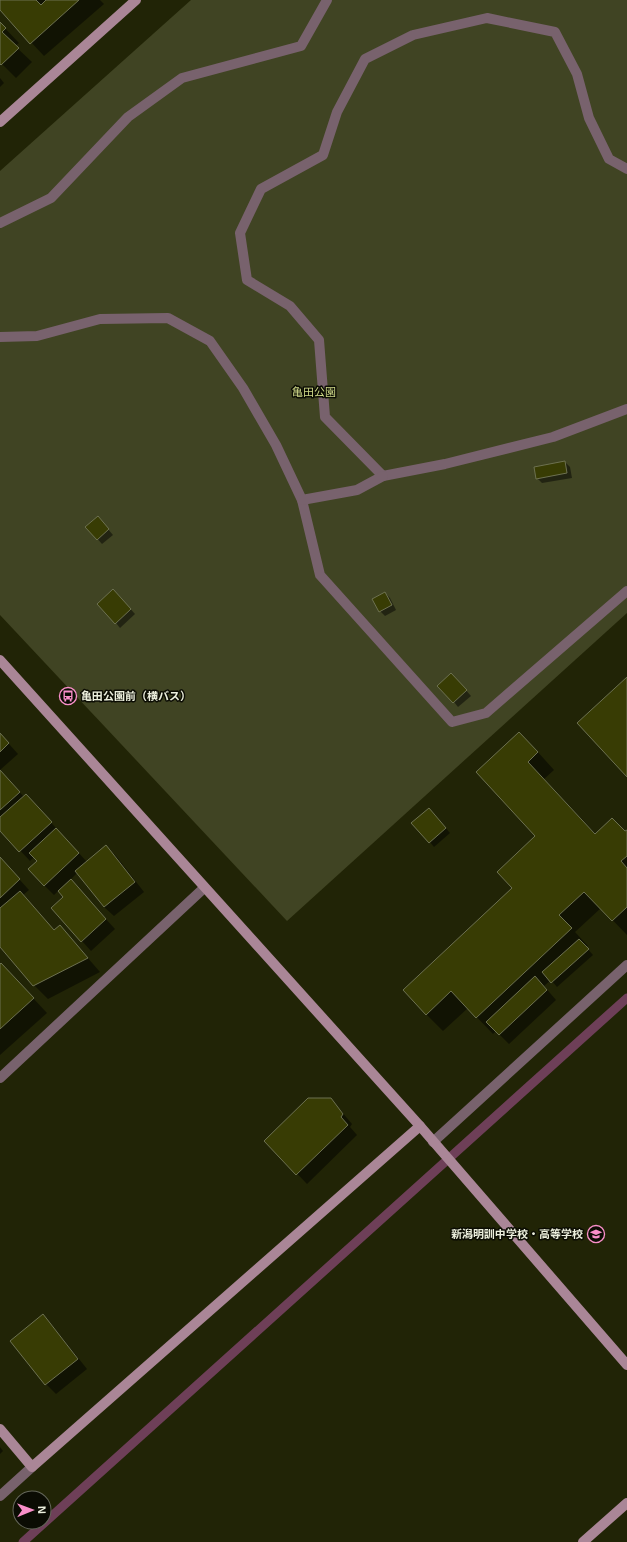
<svg xmlns="http://www.w3.org/2000/svg" width="627" height="1542" viewBox="0 0 627 1542" font-family="Helvetica,'Noto Sans JP',sans-serif">
  <style>
    .green { fill: #404423 }
    .shadow { fill: #0007 }
    .lines { fill: none; stroke-linecap: round; stroke-linejoin: round }
    .stream { stroke: #6e3f58; stroke-width: 9 }
    .building { fill: #383c04; stroke: #6d7151 }
    .lane { stroke: #78626d; stroke-width: 10 }
    .street { stroke: #78626d; stroke-width: 10 }
    .secondary { stroke: #aa8697; stroke-width: 10 }
    .labels { text-anchor: middle; stroke-width: 3; stroke-linejoin: round; paint-order: stroke }
    .park-label { font-size: 11px; fill: #d0da89; stroke: #0b0c03 }
    .poi-label { font-size: 11px; font-weight: bold; fill: #ecefdd; stroke: #0b0c03; text-anchor: start }
  </style>
  <rect width="100%" height="100%" fill="#212406"/>
  <polygon class="green" points="191,0 627,0 627,613 287,921 0,615 0,171"/>
  <g class="shadow">
    <polygon points="0,0 100,0 104,4 44,56 0,9"/>
    <polygon points="0,23 19,43 15,46 32,62 16,78 0,62"/>
    <polygon points="0,78 4,83 0,87"/>
    <polygon points="565,462 570,467 572,478 542,483 537,478"/>
    <polygon points="102,522 113,535 102,544 87,527"/>
    <polygon points="385,593 390,598 396,610 385,616 380,611"/>
    <polygon points="118,595 135,614 120,628 116,623"/>
    <polygon points="456,679 471,696 458,707 454,702"/>
    <polygon points="0,734 18,754 0,770"/>
    <polygon points="536,750 554,770 544,779 596,834 627,831 627,935 601,908 575,932 588,946 586,947 593,955 557,987 551,980 544,986 556,1000 509,1044 496,1031 493,1034 468,1008 443,1031 426,1014 513,888 536,836 478,772"/>
    <polygon points="0,771 24,797 35,805 87,862 106,847 116,856 144,892 114,916 104,907 77,873 70,880 115,929 91,951 82,941 65,897 59,890 54,895 44,885 38,861 34,857 30,861 0,829"/>
    <polygon points="434,814 450,833 434,847 430,842"/>
    <polygon points="0,858 29,890 23,895 55,931 60,926 100,972 48,999 34,985 0,945"/>
    <polygon points="1,964 47,1013 0,1055 0,965"/>
    <polygon points="331,1099 352,1124 350,1127 357,1135 307,1184 266,1141"/>
    <polygon points="43,1316 52,1325 87,1369 56,1394 46,1384 11,1341"/>
    <polygon points="0,1447 3,1451 0,1454"/>
  </g>
  <g class="lines">
    <polyline class="stream" points="23,1542 627,998"/>
  </g>
  <g class="building">
    <polygon points="0,0 36,0 41,5 46,0 79,0 30,44 0,10"/>
    <polygon points="0,22 6,28 2,32 19,48 1,65 0,64"/>
    <polygon points="565,461 567,473 536,479 534,467"/>
    <polygon points="98,516 109,529 97,540 85,527"/>
    <polygon points="113,589 131,609 115,624 97,604"/>
    <polygon points="385,592 392,605 379,612 372,599"/>
    <polygon points="451,673 467,690 453,703 437,686"/>
    <polygon points="627,677 627,777 577,723"/>
    <polygon points="519,732 538,752 528,762 595,834 612,818 625,831 627,830 627,856 621,861 627,868 627,907 612,921 584,892 559,915 572,928 476,1018 451,991 426,1015 403,990 512,888 497,872 535,836 476,772"/>
    <polygon points="0,733 9,743 0,752"/>
    <polygon points="0,770 20,792 0,810"/>
    <polygon points="26,794 52,822 19,852 0,831 0,817"/>
    <polygon points="429,808 446,828 429,843 411,823"/>
    <polygon points="56,828 79,853 44,886 28,869 37,861 29,853"/>
    <polygon points="106,845 135,882 104,907 75,871"/>
    <polygon points="0,857 20,879 0,898"/>
    <polygon points="71,879 106,919 81,942 51,908 63,897 58,891"/>
    <polygon points="20,891 54,930 60,925 88,958 33,986 0,947 0,908"/>
    <polygon points="579,939 589,949 551,983 542,972"/>
    <polygon points="1,963 34,998 0,1029 0,964"/>
    <polygon points="535,976 547,990 499,1035 486,1022"/>
    <polygon points="308,1098 331,1098 343,1114 341,1117 348,1125 296,1175 264,1141"/>
    <polygon points="43,1314 78,1359 45,1385 10,1341"/>
  </g>
  <g class="lines">
    <g class="lane">
      <polyline points="627,169 609,159 589,118 577,74 555,32 487,18 413,35 365,59 337,112 323,155 261,189 240,233 247,280 290,306 319,340 325,417 383,476 445,464 553,437 627,409"/>
      <polyline points="0,223 51,198 128,117 182,78 301,46 327,0"/>
      <polyline points="0,337 37,336 100,319 168,318 210,341 243,388 276,445 302,500 320,575 452,722 486,713 627,591"/>
      <polyline points="302,500 357,490 383,476"/>
    </g>
    <g class="street">
      <polyline points="0,1078 204,888"/>
      <polyline points="433,1142 627,965"/>
      <polyline points="0,1496 32,1467"/>
    </g>
    <g class="secondary">
      <polyline points="0,122 136,0"/>
      <polyline points="0,660 420,1126 627,1365"/>
      <polyline points="0,1429 32,1467 420,1126"/>
      <polyline points="583,1542 627,1503"/>
    </g>
  </g>
  <defs>
    <g id="bus-ring" transform="scale(0.9)"><circle r="9.5" fill="#0b0c03" stroke="#f98fc9" stroke-width="1.5"/><path d="M-5-6H5V4H4V6H2V4H-2V6H-4V4H-5ZM-3.5-4V0h7V-4ZM-3.5 1.2v1.5H-2V1.2ZM2 1.2v1.5H3.5V1.2Z" fill="#f98fc9"/></g>
    <g id="school-ring" transform="scale(0.9)"><circle r="9.5" fill="#0b0c03" stroke="#f98fc9" stroke-width="1.5"/><path d="M0-5L7-2L0 1L-7-2ZM-4 1L0 2.5L4 1V4Q0 6-4 4Z" fill="#f98fc9"/></g>
  </defs>
  <g fill-rule="evenodd">
    <use href="#bus-ring" x="68" y="696"/>
    <use href="#school-ring" x="596" y="1234"/>
  </g>
  <g class="labels">
    <g class="park-label">
      <text x="314" y="396">亀田公園</text>
    </g>
    <g class="poi-label">
      <text x="81" y="700">亀田公園前（横バス）</text>
      <text x="583" y="1238" text-anchor="end">新潟明訓中学校・高等学校</text>
    </g>
  </g>
  <g transform="translate(32 1510) rotate(89)"><circle r="19" fill="#0b0c03" stroke="#65675a"/>
  <path d="M0-3L7 15L0 10L-7 15Z" fill="#f98fc9"/>
  <text y="-6" font-size="11" font-weight="bold" text-anchor="middle" fill="#ecefdd">N</text>
  </g>
</svg>
